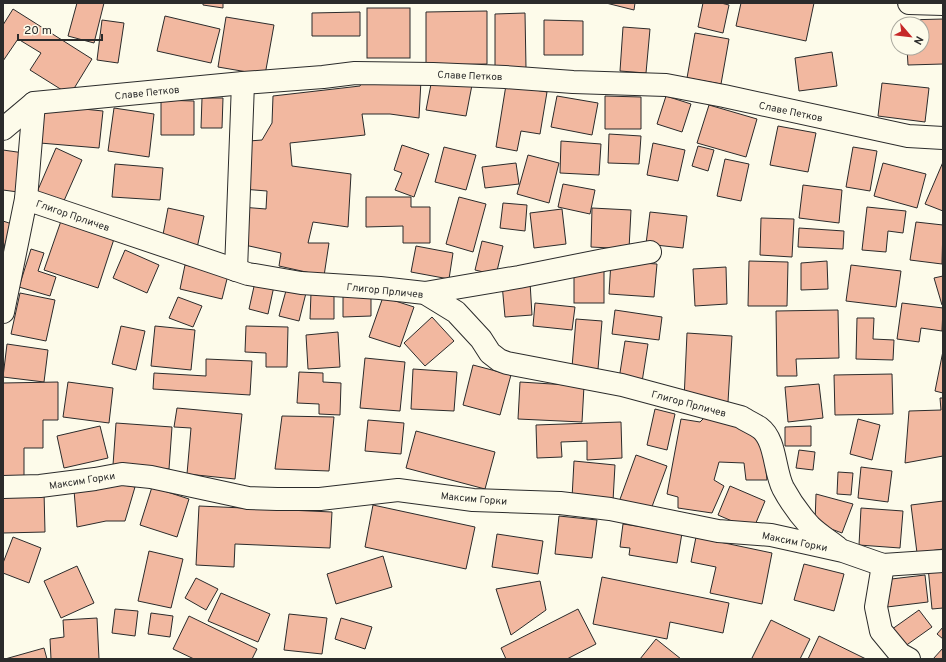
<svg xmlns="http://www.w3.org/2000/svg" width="946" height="662" viewBox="0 0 946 662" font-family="Overpass,sans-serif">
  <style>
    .building { fill: #f2b8a0; stroke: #2b2b2b }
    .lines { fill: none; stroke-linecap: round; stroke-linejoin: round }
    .minor-casing { stroke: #2b2b2b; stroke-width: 24 }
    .minor { stroke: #fdfbea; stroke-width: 22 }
    .labels { text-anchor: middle; stroke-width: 3; stroke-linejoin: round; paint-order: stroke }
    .street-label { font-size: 10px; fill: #2b2b2b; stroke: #fdfbea }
  </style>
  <rect width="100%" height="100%" fill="#fdfbea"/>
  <g class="building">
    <polygon points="77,3 104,3 94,43 68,36"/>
    <polygon points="203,3 223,3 223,8 203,5"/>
    <polygon points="606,3 635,3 634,10"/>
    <polygon points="703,3 721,3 729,5 723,33 698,27"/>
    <polygon points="741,3 814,3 806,41 736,26"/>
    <rect x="367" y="8" width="43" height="50"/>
    <polygon points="13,9 92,59 70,95 30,70 41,53 18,39 3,61 3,25"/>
    <polygon points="487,11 487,64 426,65 426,12"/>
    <polygon points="360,12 360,36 312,36 312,13"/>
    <polygon points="525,13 526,68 495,69 495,14"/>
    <polygon points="165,16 220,29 211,63 157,51"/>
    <polygon points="226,17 274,25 265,75 218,67"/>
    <polygon points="943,19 943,64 908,65 907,48 922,48 922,24 906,24 906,20"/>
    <polygon points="102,20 124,23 118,63 97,60"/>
    <polygon points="544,20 583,21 583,55 544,55"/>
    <polygon points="623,27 650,29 646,73 620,71"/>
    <polygon points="695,33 729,39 721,84 687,78"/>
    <polygon points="832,52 837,86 799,91 795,58"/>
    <polygon points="365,77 421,80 419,118 390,114 362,114 365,135 290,143 292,166 351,174 348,227 313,222 308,243 329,243 324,276 279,266 281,253 240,244 241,207 266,209 267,191 242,189 249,141 262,140 272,123 273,96 360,86"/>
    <polygon points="432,79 472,85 466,116 426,110"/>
    <polygon points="882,83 929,88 925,122 878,116"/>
    <polygon points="506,85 547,92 540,134 521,131 517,151 496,147"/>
    <polygon points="557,96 598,103 592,135 551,127"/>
    <polygon points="605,96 641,97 641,129 605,129"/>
    <polygon points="666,96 691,104 682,132 657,124"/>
    <polygon points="202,98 223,98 222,128 201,128"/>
    <polygon points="161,100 194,101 194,135 161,135"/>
    <polygon points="44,105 103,111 99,148 40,143"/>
    <polygon points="709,105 757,119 746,157 697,143"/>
    <polygon points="114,108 154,114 149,157 108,151"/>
    <polygon points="778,126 816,133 808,172 770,165"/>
    <polygon points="609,134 641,136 639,164 608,163"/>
    <polygon points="561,141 601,144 599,175 560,173"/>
    <polygon points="653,143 685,150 678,181 647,175"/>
    <polygon points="402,145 429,154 414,197 395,190 402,173 394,170"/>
    <polygon points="698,146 714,150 708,171 692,166"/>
    <polygon points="444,147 476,155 466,190 435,182"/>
    <polygon points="853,147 877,151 870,191 846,187"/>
    <polygon points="56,148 82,160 63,203 37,192"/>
    <polygon points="3,150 24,153 18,192 3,190"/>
    <polygon points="528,155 559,163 549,203 517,194"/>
    <polygon points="725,159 749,164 741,201 717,196"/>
    <polygon points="943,162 943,211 925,204"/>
    <polygon points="516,163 519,184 485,188 482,167"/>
    <polygon points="883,163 926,174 917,208 874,196"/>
    <polygon points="115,164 163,168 160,200 112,197"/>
    <polygon points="563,184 595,190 590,214 558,207"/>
    <polygon points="803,185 842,190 839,223 799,218"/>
    <polygon points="366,197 411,197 411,207 430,207 430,243 403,243 403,226 366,227"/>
    <polygon points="459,197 486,204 473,252 446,244"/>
    <polygon points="503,203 527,205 525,231 500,228"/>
    <polygon points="867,207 906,211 903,233 888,231 886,252 862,250"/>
    <polygon points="168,208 204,216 197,248 162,240"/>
    <polygon points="592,208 631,210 629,249 591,247"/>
    <polygon points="562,209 566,244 534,248 530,213"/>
    <polygon points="650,212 687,216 683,248 646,244"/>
    <polygon points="761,218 794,219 792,257 760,255"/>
    <polygon points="3,221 12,224 3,250"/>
    <polygon points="61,221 114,239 98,288 44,270"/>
    <polygon points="916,222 943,225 942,264 910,260"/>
    <polygon points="799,228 844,231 843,249 798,247"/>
    <polygon points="482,241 503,246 496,275 475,270"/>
    <polygon points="416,246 453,253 449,279 411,272"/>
    <polygon points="31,249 44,253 38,271 56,277 50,296 19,287"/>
    <polygon points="125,250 159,265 147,293 113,278"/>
    <polygon points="611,261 657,264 654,297 609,294"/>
    <polygon points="749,261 788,262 787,306 748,306"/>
    <polygon points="827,261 828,289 801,290 801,263"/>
    <polygon points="185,265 228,275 222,299 180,289"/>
    <polygon points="851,265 901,271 896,307 846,301"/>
    <polygon points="726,267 727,304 695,306 693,269"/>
    <rect x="574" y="268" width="30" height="35"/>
    <polygon points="943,276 943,305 942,305 934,278"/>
    <polygon points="255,282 274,286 268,314 249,309"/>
    <polygon points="530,282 532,315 505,317 502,284"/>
    <polygon points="287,287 306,293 299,321 279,316"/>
    <polygon points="20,293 55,300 46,341 11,334"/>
    <polygon points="311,293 334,293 334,319 310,319"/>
    <polygon points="371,293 371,316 343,317 343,294"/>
    <polygon points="178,297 202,306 193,327 169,318"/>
    <polygon points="383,297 414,307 400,347 369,337"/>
    <polygon points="535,303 575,307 572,330 533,326"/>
    <polygon points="902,303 943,308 942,331 921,328 919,342 897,339"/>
    <polygon points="615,310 662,317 659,340 612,334"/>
    <polygon points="838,310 839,358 796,359 797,376 777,376 776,311"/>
    <polygon points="432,317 454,341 425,366 404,343"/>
    <polygon points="857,318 874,318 873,339 894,340 893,360 856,359"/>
    <polygon points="576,319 602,321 598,369 572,367"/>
    <polygon points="121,326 145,331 136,370 112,364"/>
    <polygon points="155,326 195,330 191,370 151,366"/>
    <polygon points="246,326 288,327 287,367 266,367 266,353 245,352"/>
    <polygon points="338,332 340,367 308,369 306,335"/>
    <polygon points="687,333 732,336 728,402 684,400"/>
    <polygon points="625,341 648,344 642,382 619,379"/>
    <polygon points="7,344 48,350 44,382 3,377"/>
    <polygon points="943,351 943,393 935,391"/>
    <polygon points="365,358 405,362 400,411 360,408"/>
    <polygon points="206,359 252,361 250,395 153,389 154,373 206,376"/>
    <polygon points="473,365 511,375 500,415 463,405"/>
    <polygon points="413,369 457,372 454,411 411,409"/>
    <polygon points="299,372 323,373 323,382 341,383 340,415 319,414 319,404 297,403"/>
    <polygon points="892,374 893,414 835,415 834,375"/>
    <polygon points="58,382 58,420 43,420 43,448 24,448 24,478 3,478 3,383"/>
    <polygon points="68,382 113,388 109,423 63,417"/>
    <polygon points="520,382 584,386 582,422 518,419"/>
    <polygon points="819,384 823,418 788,422 785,387"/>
    <polygon points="940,398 943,398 943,456 905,463 909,411 941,410"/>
    <polygon points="177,408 242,414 235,479 187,474 191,428 174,427"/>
    <polygon points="655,409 675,414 667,450 647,445"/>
    <polygon points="282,416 334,417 329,471 275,469"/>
    <polygon points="705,417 762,432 767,480 746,480 744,463 719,462 714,480 724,486 712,513 678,508 678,497 667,494 681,419 700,422"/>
    <polygon points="858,419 880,425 872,460 850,454"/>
    <polygon points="368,420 404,423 401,454 365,451"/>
    <polygon points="621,422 622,458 587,460 587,441 561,442 562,457 537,458 536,425"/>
    <polygon points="116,423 172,427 169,469 113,465"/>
    <polygon points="100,426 108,458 64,468 57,436"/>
    <polygon points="811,426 811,446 785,446 785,427"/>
    <polygon points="416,431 495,452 485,489 406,468"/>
    <polygon points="799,450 815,452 813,470 796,468"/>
    <polygon points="636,455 667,466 650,512 619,502"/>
    <polygon points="574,461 615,465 613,501 572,498"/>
    <polygon points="861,467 892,471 888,502 858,498"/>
    <polygon points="838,472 853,473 851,495 837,494"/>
    <polygon points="107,482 135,487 125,521 106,521 77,527 74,490"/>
    <polygon points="730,486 765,501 753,530 718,515"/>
    <polygon points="152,487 189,499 177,537 140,525"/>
    <polygon points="44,491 45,532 3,533 3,492"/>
    <polygon points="816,494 853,504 842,533 815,523"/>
    <polygon points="943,501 943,549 917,553 911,505"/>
    <polygon points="373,505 475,527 466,569 365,547"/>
    <polygon points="199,506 332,512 330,548 235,544 234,567 196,565"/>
    <polygon points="861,508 903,511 900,548 859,545"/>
    <polygon points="559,516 597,520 592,558 555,554"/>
    <polygon points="623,524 682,533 677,563 629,555 630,548 620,547"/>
    <polygon points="497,534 543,541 538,574 492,567"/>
    <polygon points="13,537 41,548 29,583 3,573 3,563"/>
    <polygon points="696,537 772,553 762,604 710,593 716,567 691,562"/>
    <polygon points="149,551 183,559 171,608 138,601"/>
    <polygon points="383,556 392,587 336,604 327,574"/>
    <polygon points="804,564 844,574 834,611 794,600"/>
    <polygon points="77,566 94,603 61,618 44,581"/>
    <polygon points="943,566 943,608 932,609 928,567"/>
    <polygon points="925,575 928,602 887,607 883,580"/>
    <polygon points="602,577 729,603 723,633 670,622 667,639 593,624"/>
    <polygon points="196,578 218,589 206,610 185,598"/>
    <polygon points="540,581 546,610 511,635 496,589"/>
    <polygon points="221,593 270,614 258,642 208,621"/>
    <polygon points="115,609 138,611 135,636 112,633"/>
    <polygon points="578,609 596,644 567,659 506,659 501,648"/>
    <polygon points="919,610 932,627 901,649 888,632"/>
    <polygon points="151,613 173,616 170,637 148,634"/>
    <polygon points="289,614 327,618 322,654 284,650"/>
    <polygon points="189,616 257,649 252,659 194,659 173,649"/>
    <polygon points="97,618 99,659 51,659 50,639 64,637 63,620"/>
    <polygon points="341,618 372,627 365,649 335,639"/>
    <polygon points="771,620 810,639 800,659 754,659 752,658"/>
    <polygon points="943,627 943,639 937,634"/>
    <polygon points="819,636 866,659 808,659"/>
    <polygon points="656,639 681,659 640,659"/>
    <polygon points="44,648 47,659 5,659"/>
    <polygon points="943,648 943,659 933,659"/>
  </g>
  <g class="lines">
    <g class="minor-casing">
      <g id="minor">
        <polyline points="909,3 943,4"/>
        <polyline points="3,129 34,103 243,83 323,77 355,73 433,74 505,77 573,82 666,85 724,96 908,136 943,138"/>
        <path d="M26,199L248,274L301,283L380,288L425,293L456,312L481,339L490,353L499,360L507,363L622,385L741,417C747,421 754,424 760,428C776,440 774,470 783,488C790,501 800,515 810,526C818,534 828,540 837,547"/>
        <polyline points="236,270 243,83"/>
        <polyline points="425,293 519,277 604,260 650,252"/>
        <polyline points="3,312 26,199 34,103"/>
        <polyline points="3,487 40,486 95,479 122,474 151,477 248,498 277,499 320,499 398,490 473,500 560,503 610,509 718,531 771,535 843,551 883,565 943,561"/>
        <polyline points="883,565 876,607 881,631 900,654 909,659"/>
      </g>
    </g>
    <use href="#minor" class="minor"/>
  </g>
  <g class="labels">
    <g class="street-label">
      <text transform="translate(470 75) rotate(2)" y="4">Славе Петков</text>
      <text transform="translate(147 92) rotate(-6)" y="4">Славе Петков</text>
      <text transform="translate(791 111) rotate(12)" y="4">Славе Петков</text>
      <text transform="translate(73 215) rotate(19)" y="4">Глигор Прличев</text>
      <text transform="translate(385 290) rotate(6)" y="4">Глигор Прличев</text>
      <text transform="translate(689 403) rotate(15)" y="4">Глигор Прличев</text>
      <text transform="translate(82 480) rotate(-9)" y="4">Максим Горки</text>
      <text transform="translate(474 498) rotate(5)" y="4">Максим Горки</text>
      <text transform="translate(795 541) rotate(11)" y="4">Максим Горки</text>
    </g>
  </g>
  <rect width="946" height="662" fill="none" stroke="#2b2b2b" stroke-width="8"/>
  <g transform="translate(910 36) rotate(118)"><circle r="19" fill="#fdfbea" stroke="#a9a89e"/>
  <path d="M0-3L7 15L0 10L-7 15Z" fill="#c62828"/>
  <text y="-6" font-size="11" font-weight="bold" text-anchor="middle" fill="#2b2b2b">N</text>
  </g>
  <path d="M18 34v6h84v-6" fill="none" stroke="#2b2b2b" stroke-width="2"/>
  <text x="24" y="34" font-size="12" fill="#2b2b2b" stroke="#fdfbea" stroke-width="3" paint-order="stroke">20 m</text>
</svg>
